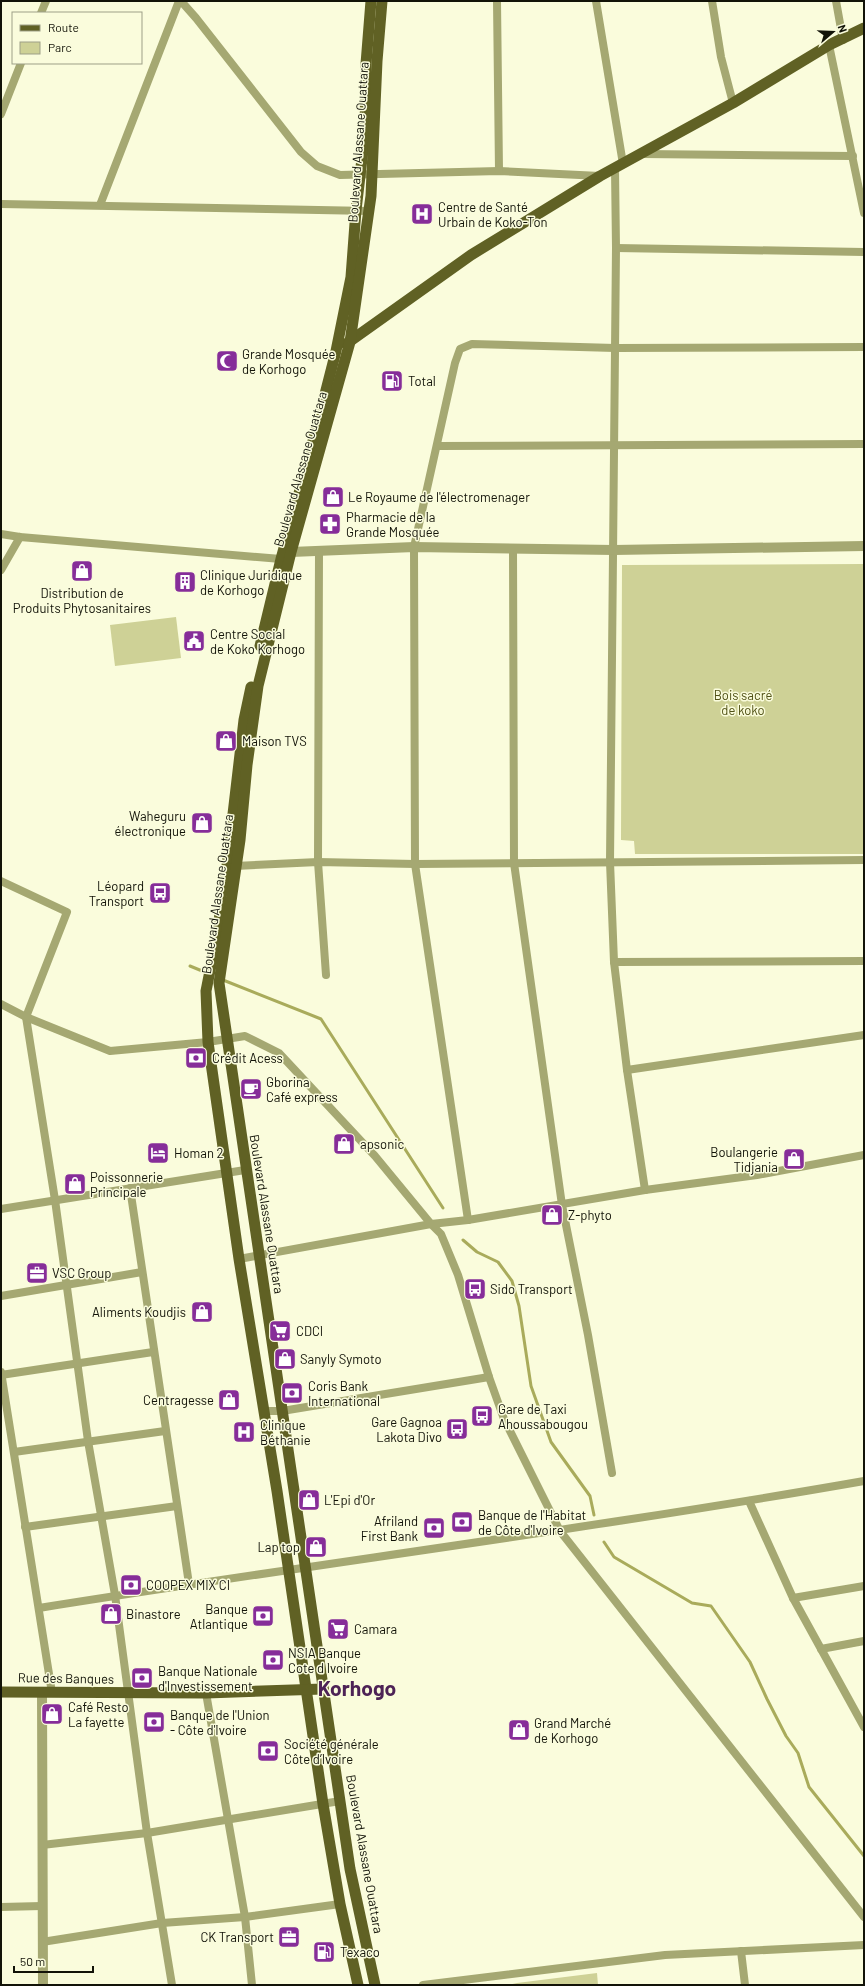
<svg xmlns="http://www.w3.org/2000/svg" width="865" height="1986" viewBox="0 0 865 1986" font-family="Barlow,sans-serif">
  <style>
    .green { fill: #ced196 }
    .lines { fill: none; stroke-linecap: round; stroke-linejoin: round }
    .stream { stroke: #a9ab5b; stroke-width: 3 }
    .minor { stroke: #a5a872; stroke-width: 8 }
    .tertiary { stroke: #a5a872; stroke-width: 10 }
    .primary { stroke: #606124; stroke-width: 11 }
    .labels { text-anchor: middle; stroke-width: 3; stroke-linejoin: round; paint-order: stroke }
    .street-label { font-size: 13px; fill: #121308; stroke: #fafcdc }
    .poi-label { font-size: 13px; fill: #121308; stroke: #fafcdc; text-anchor: start }
    .park-label { font-size: 13px; fill: #505115; stroke: #fafcdc }
    .town-label { font-size: 21px; font-weight: bold; fill: #4d2256; stroke: #fafcdc }
  </style>
  <rect width="100%" height="100%" fill="#fafcdc"/>
  <g class="green">
    <polygon points="864,564 864,854 635,854 634,841 621,840 622,565"/>
    <polygon points="176,617 181,658 115,666 110,625"/>
    <polygon points="597,1973 598,1985 508,1985 517,1983"/>
  </g>
  <g class="lines">
    <g class="stream">
      <polyline points="190,966 207,973"/>
      <polyline points="223,980 321,1019 443,1208"/>
      <polyline points="463,1240 477,1252 498,1262 512,1281 519,1306 531,1386 551,1442 590,1496 594,1515"/>
      <polyline points="604,1542 614,1557 692,1603 711,1606 750,1662 767,1699 786,1736 798,1753 809,1787 864,1856"/>
    </g>
    <g class="minor">
      <polyline points="181,1 196,18 301,152 317,166 340,175 499,171 600,176"/>
      <polyline points="497,1 499,171"/>
      <polyline points="596,1 623,164"/>
      <polyline points="712,1 721,57 733,103"/>
      <polyline points="836,1 843,40"/>
      <polyline points="41,13 46,1"/>
      <polyline points="829,45 864,213"/>
      <polyline points="1,114 21,63"/>
      <polyline points="642,154 853,156"/>
      <polyline points="615,169 616,248 610,862 614,962 627,1070 645,1190"/>
      <polyline points="1,204 370,211"/>
      <polyline points="100,205 179,1"/>
      <polyline points="616,248 864,252"/>
      <polyline points="438,446 864,444"/>
      <polyline points="1,534 20,537 281,559"/>
      <polyline points="513,549 514,863 562,1205 588,1335 612,1473"/>
      <polyline points="319,551 318,862 326,975"/>
      <polyline points="1,570 20,537"/>
      <polyline points="233,868 235,866 318,862 415,864 864,860"/>
      <polyline points="1,881 67,912 26,1017 55,1200 88,1441 115,1595 147,1833 172,1985"/>
      <polyline points="614,962 864,961"/>
      <polyline points="1,1004 26,1017 110,1051 208,1042 245,1036 279,1053 375,1156 431,1224 441,1234 458,1275 489,1377 504,1419 560,1531 864,1917"/>
      <polyline points="627,1070 864,1035"/>
      <polyline points="130,1188 189,1584"/>
      <polyline points="1,1209 245,1170"/>
      <polyline points="468,1220 415,864 414,547 455,363 460,349 472,344 615,348 864,347"/>
      <polyline points="239,1259 431,1224 468,1220 645,1190 757,1175 864,1155"/>
      <polyline points="1,1296 142,1272"/>
      <polyline points="1,1372 52,1693"/>
      <polyline points="1,1375 153,1352"/>
      <polyline points="264,1411 282,1411 489,1377"/>
      <polyline points="14,1452 165,1431"/>
      <polyline points="749,1501 793,1598 864,1727"/>
      <polyline points="25,1527 177,1506"/>
      <polyline points="793,1598 864,1586"/>
      <path d="M39,1608C314,1564 590,1529 864,1481"/>
      <polyline points="821,1649 864,1641"/>
      <polyline points="206,1693 245,1917 252,1985"/>
      <polyline points="42,1845 147,1833 340,1801"/>
      <polyline points="1,1907 42,1906"/>
      <polyline points="42,1942 162,1923 245,1917 340,1904"/>
      <polyline points="741,1951 745,1985"/>
      <polyline points="423,1985 665,1955 864,1945"/>
    </g>
    <g class="tertiary">
      <polyline points="285,555 291,552 414,547 614,550 864,546"/>
      <polyline points="42,1692 43,1985"/>
    </g>
    <g class="primary">
      <polyline points="346,344 471,255 600,176 733,103 829,45 864,28"/>
      <polyline points="260,646 281,559 310,453 336,351 351,277 356,210 365,133 366,64 371,1"/>
      <polyline points="251,687 244,720 226,874 221,897 219,925 206,991 208,1042 239,1259 277,1491 323,1804 340,1904 358,1985"/>
      <polyline points="1,1692 206,1693 323,1689"/>
      <polyline points="375,1985 350,1869 219,983 240,840 247,765 258,686 291,552 350,342 371,196 377,61 382,1"/>
    </g>
  </g>
  <defs>
    <g id="hospital-square" transform="scale(1.15)"><rect x="-9" y="-9" width="18" height="18" rx="4" fill="#862d99" stroke="#fafcdc"/><path d="M-5-5h3v3.5h4V-5h3V5h-3V1.5h-4V5h-3Z" fill="#fff"/></g>
    <g id="mosque-square" transform="scale(1.15)"><rect x="-9" y="-9" width="18" height="18" rx="4" fill="#862d99" stroke="#fafcdc"/><path d="M3.5-4.9A6 6 0 1 0 3.5 4.9A5 5 0 1 1 3.5-4.9Z" fill="#fff"/></g>
    <g id="fuel-square" transform="scale(1.15)"><rect x="-9" y="-9" width="18" height="18" rx="4" fill="#862d99" stroke="#fafcdc"/><path d="M-5.5-6h7V0h2V4h1.3V-2.5L3-4.5l.8-.8L6-3V5H2.5V1h-1V6h-7ZM-4.2-4.7v3.2H.2V-4.7Z" fill="#fff"/></g>
    <g id="shop-square" transform="scale(1.15)"><rect x="-9" y="-9" width="18" height="18" rx="4" fill="#862d99" stroke="#fafcdc"/><path d="M-5-2.5h2.3a2.7 3.5 0 0 1 5.4 0H5L5.5 6h-11ZM-1.5-2.5h3a1.5 2.3 0 0 0-3 0Z" fill="#fff"/></g>
    <g id="pharmacy-square" transform="scale(1.15)"><rect x="-9" y="-9" width="18" height="18" rx="4" fill="#862d99" stroke="#fafcdc"/><path d="M-2-6h4v4h4v4h-4v4h-4v-4h-4v-4h4Z" fill="#fff"/></g>
    <g id="building-square" transform="scale(1.15)"><rect x="-9" y="-9" width="18" height="18" rx="4" fill="#862d99" stroke="#fafcdc"/><path d="M-4-6H4V6H1V3H-1V6H-4ZM-2.5-4.3h1.7v1.8h-1.7ZM.8-4.3h1.7v1.8H.8ZM-2.5-1h1.7V.8h-1.7ZM.8-1h1.7V.8H.8Z" fill="#fff"/></g>
    <g id="civic-square" transform="scale(1.15)"><rect x="-9" y="-9" width="18" height="18" rx="4" fill="#862d99" stroke="#fafcdc"/><path d="M-.6-6.5H3V-4.5H.6V-3L4-1V1h2V6H-6V1h2V-1L-.6-3ZM-1.2 2.5V6h2.4V2.5Z" fill="#fff"/></g>
    <g id="bus-square" transform="scale(1.15)"><rect x="-9" y="-9" width="18" height="18" rx="4" fill="#862d99" stroke="#fafcdc"/><path d="M-5-6H5V4H4V6H2V4H-2V6H-4V4H-5ZM-3.5-4V0h7V-4ZM-3.5 1.2v1.5H-2V1.2ZM2 1.2v1.5H3.5V1.2Z" fill="#fff"/></g>
    <g id="bank-square" transform="scale(1.15)"><rect x="-9" y="-9" width="18" height="18" rx="4" fill="#862d99" stroke="#fafcdc"/><path d="M-6-4H6V4H-6ZM0-2.3a2.3 2.3 0 1 0 0 4.6a2.3 2.3 0 1 0 0-4.6Z" fill="#fff"/></g>
    <g id="cafe-square" transform="scale(1.15)"><rect x="-9" y="-9" width="18" height="18" rx="4" fill="#862d99" stroke="#fafcdc"/><path d="M-5.5-4.5H6V0H3Q3 3.5 0 3.5H-2.5Q-5.5 3.5-5.5 0ZM3-3.2v2h1.7v-2ZM-6 4.5H4V6H-6Z" fill="#fff"/></g>
    <g id="hotel-square" transform="scale(1.15)"><rect x="-9" y="-9" width="18" height="18" rx="4" fill="#862d99" stroke="#fafcdc"/><path d="M-6-4.5h1.5V1H6V5H4.5V3h-9V5H-6ZM-4 0a1.8 1.8 0 1 1 3.6 0ZM.5 0V-2.5h3Q6-2.5 6 0Z" fill="#fff"/></g>
    <g id="office-square" transform="scale(1.15)"><rect x="-9" y="-9" width="18" height="18" rx="4" fill="#862d99" stroke="#fafcdc"/><path d="M-6-3h4V-5.5h4V-3h4V5H-6ZM-1-4.5V-3h2v-1.5ZM-6 0V1H6V0Z" fill="#fff"/></g>
    <g id="supermarket-square" transform="scale(1.15)"><rect x="-9" y="-9" width="18" height="18" rx="4" fill="#862d99" stroke="#fafcdc"/><path d="M-6-5.5h2.5l.6 2H6L4.5 2H-2.5L-4.4-4H-6ZM-1.5 3.2a1.3 1.3 0 1 0 .1 0ZM3 3.2a1.3 1.3 0 1 0 .1 0Z" fill="#fff"/></g>
  </defs>
  <g fill-rule="evenodd">
    <use href="#hospital-square" x="422" y="214"/>
    <use href="#mosque-square" x="227" y="361"/>
    <use href="#fuel-square" x="392" y="381"/>
    <use href="#shop-square" x="333" y="497"/>
    <use href="#pharmacy-square" x="330" y="524"/>
    <use href="#shop-square" x="82" y="571"/>
    <use href="#building-square" x="185" y="582"/>
    <use href="#civic-square" x="194" y="641"/>
    <use href="#shop-square" x="226" y="741"/>
    <use href="#shop-square" x="202" y="823"/>
    <use href="#bus-square" x="160" y="893"/>
    <use href="#bank-square" x="196" y="1058"/>
    <use href="#cafe-square" x="251" y="1089"/>
    <use href="#shop-square" x="344" y="1144"/>
    <use href="#hotel-square" x="158" y="1153"/>
    <use href="#shop-square" x="794" y="1159"/>
    <use href="#shop-square" x="75" y="1184"/>
    <use href="#shop-square" x="552" y="1215"/>
    <use href="#office-square" x="37" y="1273"/>
    <use href="#bus-square" x="475" y="1289"/>
    <use href="#shop-square" x="202" y="1312"/>
    <use href="#supermarket-square" x="280" y="1331"/>
    <use href="#shop-square" x="285" y="1359"/>
    <use href="#bank-square" x="292" y="1393"/>
    <use href="#shop-square" x="229" y="1400"/>
    <use href="#bus-square" x="482" y="1416"/>
    <use href="#bus-square" x="457" y="1429"/>
    <use href="#hospital-square" x="244" y="1432"/>
    <use href="#shop-square" x="309" y="1500"/>
    <use href="#bank-square" x="462" y="1522"/>
    <use href="#bank-square" x="434" y="1528"/>
    <use href="#shop-square" x="316" y="1547"/>
    <use href="#bank-square" x="131" y="1585"/>
    <use href="#shop-square" x="111" y="1614"/>
    <use href="#bank-square" x="263" y="1616"/>
    <use href="#supermarket-square" x="338" y="1629"/>
    <use href="#bank-square" x="273" y="1660"/>
    <use href="#bank-square" x="142" y="1678"/>
    <use href="#shop-square" x="52" y="1714"/>
    <use href="#bank-square" x="154" y="1722"/>
    <use href="#shop-square" x="519" y="1730"/>
    <use href="#bank-square" x="268" y="1751"/>
    <use href="#office-square" x="289" y="1937"/>
    <use href="#fuel-square" x="324" y="1952"/>
  </g>
  <g class="labels">
    <g class="street-label">
      <text transform="translate(358 142) rotate(-86)" y="5">Boulevard Alassane Ouattara</text>
      <text transform="translate(300 469) rotate(-74)" y="5">Boulevard Alassane Ouattara</text>
      <text transform="translate(217 894) rotate(-82)" y="5">Boulevard Alassane Ouattara</text>
      <text transform="translate(267 1214) rotate(81)" y="5">Boulevard Alassane Ouattara</text>
      <text transform="translate(66 1678) rotate(1)" y="5">Rue des Banques</text>
      <text transform="translate(365 1854) rotate(80)" y="5">Boulevard Alassane Ouattara</text>
    </g>
    <g class="poi-label">
      <text x="438" y="212">Centre de Santé<tspan x="438" dy="15">Urbain de Koko-Ton</tspan></text>
      <text x="242" y="359">Grande Mosquée<tspan x="242" dy="15">de Korhogo</tspan></text>
      <text x="408" y="386">Total</text>
      <text x="348" y="502">Le Royaume de l'électromenager</text>
      <text x="346" y="522">Pharmacie de la<tspan x="346" dy="15">Grande Mosquée</tspan></text>
      <text x="200" y="580">Clinique Juridique<tspan x="200" dy="15">de Korhogo</tspan></text>
      <text x="82" y="598" text-anchor="middle">Distribution de<tspan x="82" dy="15">Produits Phytosanitaires</tspan></text>
      <text x="210" y="639">Centre Social<tspan x="210" dy="15">de Koko Korhogo</tspan></text>
      <text x="242" y="746">Maison TVS</text>
      <text x="186" y="821" text-anchor="end">Waheguru<tspan x="186" dy="15">électronique</tspan></text>
      <text x="144" y="891" text-anchor="end">Léopard<tspan x="144" dy="15">Transport</tspan></text>
      <text x="212" y="1063">Crédit Acess</text>
      <text x="266" y="1087">Gborina<tspan x="266" dy="15">Café express</tspan></text>
      <text x="360" y="1149">apsonic</text>
      <text x="778" y="1157" text-anchor="end">Boulangerie<tspan x="778" dy="15">Tidjania</tspan></text>
      <text x="174" y="1158">Homan 2</text>
      <text x="90" y="1182">Poissonnerie<tspan x="90" dy="15">Principale</tspan></text>
      <text x="568" y="1220">Z-phyto</text>
      <text x="52" y="1278">VSC Group</text>
      <text x="490" y="1294">Sido Transport</text>
      <text x="186" y="1317" text-anchor="end">Aliments Koudjis</text>
      <text x="296" y="1336">CDCI</text>
      <text x="300" y="1364">Sanyly Symoto</text>
      <text x="308" y="1391">Coris Bank<tspan x="308" dy="15">International</tspan></text>
      <text x="214" y="1405" text-anchor="end">Centragesse</text>
      <text x="498" y="1414">Gare de Taxi<tspan x="498" dy="15">Ahoussabougou</tspan></text>
      <text x="442" y="1427" text-anchor="end">Gare Gagnoa<tspan x="442" dy="15">Lakota Divo</tspan></text>
      <text x="260" y="1430">Clinique<tspan x="260" dy="15">Béthanie</tspan></text>
      <text x="324" y="1505">L'Epi d'Or</text>
      <text x="478" y="1520">Banque de l'Habitat<tspan x="478" dy="15">de Côte d'Ivoire</tspan></text>
      <text x="418" y="1526" text-anchor="end">Afriland<tspan x="418" dy="15">First Bank</tspan></text>
      <text x="300" y="1552" text-anchor="end">Lap top</text>
      <text x="146" y="1590">COOPEX MIX CI</text>
      <text x="248" y="1614" text-anchor="end">Banque<tspan x="248" dy="15">Atlantique</tspan></text>
      <text x="126" y="1619">Binastore</text>
      <text x="354" y="1634">Camara</text>
      <text x="288" y="1658">NSIA Banque<tspan x="288" dy="15">Cote d Ivoire</tspan></text>
      <text x="158" y="1676">Banque Nationale<tspan x="158" dy="15">d'Investissement</tspan></text>
      <text x="68" y="1712">Café Resto<tspan x="68" dy="15">La fayette</tspan></text>
      <text x="170" y="1720">Banque de l'Union<tspan x="170" dy="15">- Côte d'Ivoire</tspan></text>
      <text x="534" y="1728">Grand Marché<tspan x="534" dy="15">de Korhogo</tspan></text>
      <text x="284" y="1749">Société générale<tspan x="284" dy="15">Côte d’Ivoire</tspan></text>
      <text x="274" y="1942" text-anchor="end">CK Transport</text>
      <text x="340" y="1957">Texaco</text>
    </g>
    <g class="park-label">
      <text x="743" y="700">Bois sacré<tspan x="743" dy="15">de koko</tspan></text>
    </g>
    <g class="town-label">
      <text x="357" y="1696">Korhogo</text>
    </g>
  </g>
  <rect width="865" height="1986" fill="none" stroke="#121308" stroke-width="4"/>
  <rect x="12" y="12" width="130" height="52" fill="#fafcdc" stroke="#9d9f87"/>
  <rect x="20" y="25" width="20" height="6" fill="#606124" stroke="#9d9f87"/>
  <text x="48" y="32" font-size="12" fill="#121308">Route</text>
  <rect x="20" y="42" width="20" height="12" fill="#ced196" stroke="#9d9f87"/>
  <text x="48" y="52" font-size="12" fill="#121308">Parc</text>
  <g transform="translate(833 32) rotate(71)" stroke="#fafcdc" stroke-width="3" paint-order="stroke">
  <path d="M0-3L7 15L0 10L-7 15Z" fill="#121308"/>
  <text y="-6" font-size="11" font-weight="bold" text-anchor="middle" fill="#121308">N</text>
  </g>
  <path d="M14 1966v6h79v-6" fill="none" stroke="#121308" stroke-width="2"/>
  <text x="20" y="1966" font-size="12" fill="#121308" stroke="#fafcdc" stroke-width="3" paint-order="stroke">50 m</text>
</svg>
